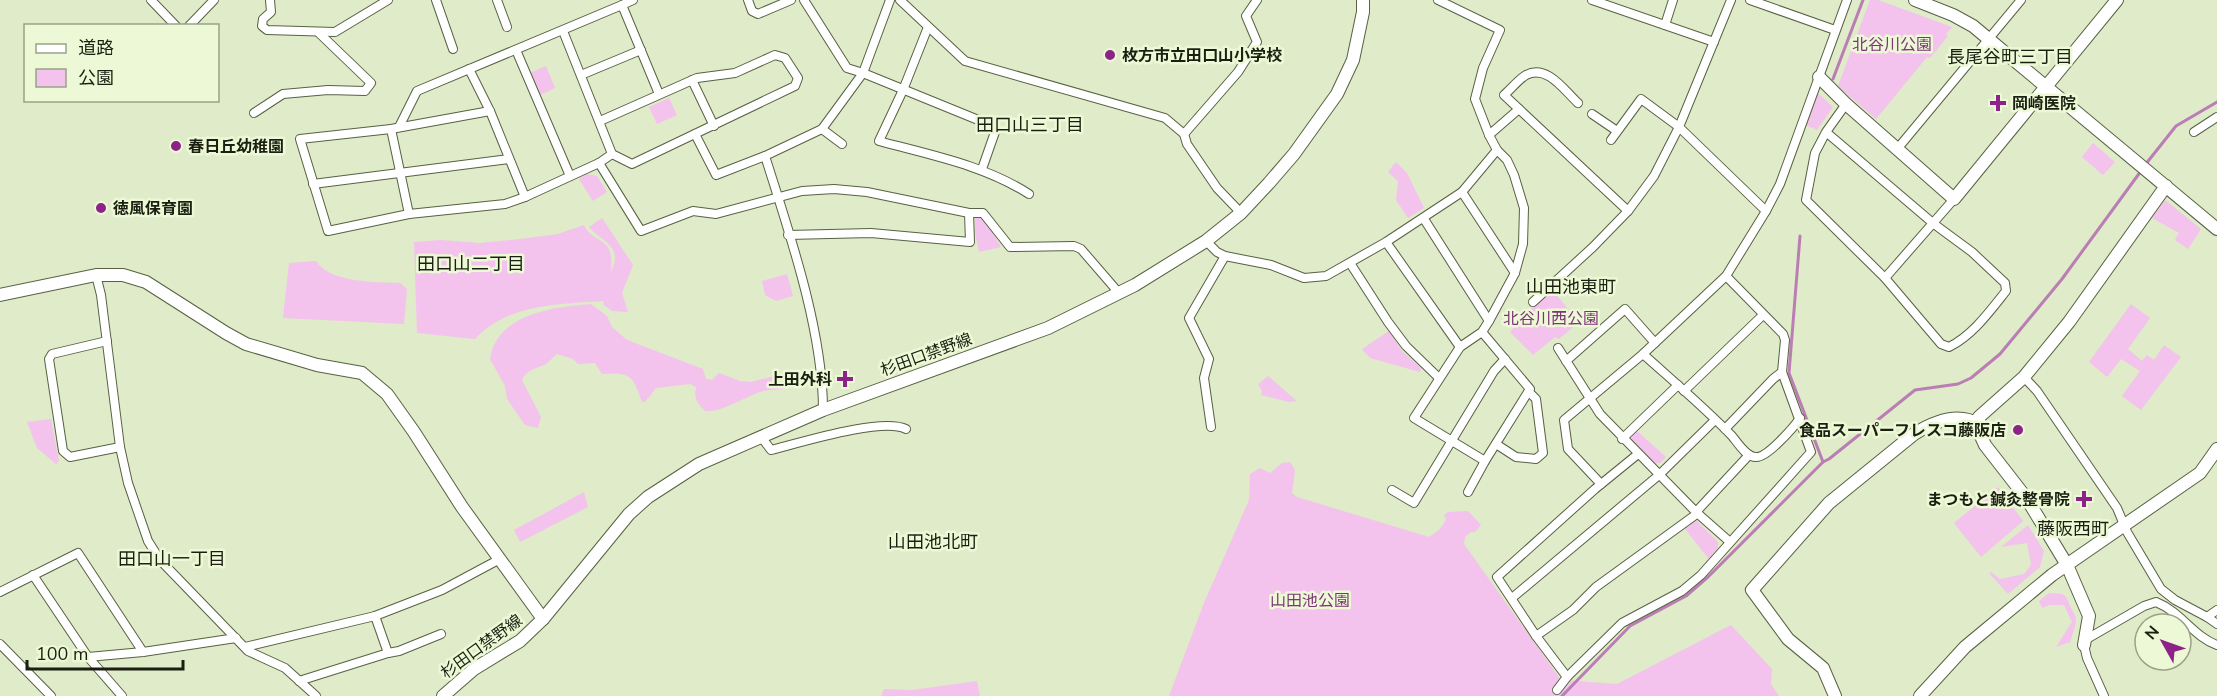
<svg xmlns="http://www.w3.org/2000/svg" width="2217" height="696" viewBox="0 0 2217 696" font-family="'Nunito Sans','Noto Sans JP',sans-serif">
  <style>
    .green { fill: #f3c2ed }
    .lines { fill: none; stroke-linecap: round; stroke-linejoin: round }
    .stream { stroke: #ba7eb4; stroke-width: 3 }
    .street-casing { stroke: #576143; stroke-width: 10 }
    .secondary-casing { stroke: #576143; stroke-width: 14 }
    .street { stroke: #fff; stroke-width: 8 }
    .secondary { stroke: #fff; stroke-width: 12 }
    .poi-dot { fill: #8d2388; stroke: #edf9d6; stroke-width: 2 }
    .labels { text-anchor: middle; stroke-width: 5; stroke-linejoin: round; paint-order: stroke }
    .park-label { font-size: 16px; fill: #7d3578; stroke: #edf9d6 }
    .poi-label { font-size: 16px; font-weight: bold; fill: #1b1f12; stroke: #edf9d6; text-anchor: start }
    .street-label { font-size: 16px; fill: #1b1f12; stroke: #edf9d6 }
    .neighbourhood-label { font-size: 18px; fill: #1b1f12; stroke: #edf9d6 }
  </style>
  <rect width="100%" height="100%" fill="#dfebc9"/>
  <g class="green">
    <polygon points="1870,0 1878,0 1952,27 1946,34 1948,36 1930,58 1927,57 1876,119 1838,86"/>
    <polygon points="546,66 555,88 540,95 530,73"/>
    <polygon points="1819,94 1833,107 1817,130 1806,125 1815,95"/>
    <polygon points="669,98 677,115 657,124 649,107"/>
    <polygon points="2093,143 2115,162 2103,175 2082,157"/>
    <polygon points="1396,162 1407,173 1424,208 1408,218 1396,200 1398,181 1388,172"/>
    <polygon points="587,174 597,176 607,192 593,201 579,179"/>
    <polygon points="2165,200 2201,229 2188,249 2175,240 2179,233 2152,218"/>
    <polygon points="983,217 1001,247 979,252 975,232 975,218"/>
    <path d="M602,218L633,265L622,293L628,312L612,311L604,305L603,301C559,304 507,304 475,339L417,333L414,242L441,240L480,243L520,239L558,234L584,225C590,240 606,238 610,252C612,258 611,266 611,272C624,246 602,242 589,227Z"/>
    <path d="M316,261C329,283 377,282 400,283L407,289L404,324L283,318L289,263Z"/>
    <polygon points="787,274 793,296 776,301 765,295 762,281"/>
    <polygon points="1553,290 1570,312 1575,313 1583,319 1559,339 1555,337 1533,355 1510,332 1526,313"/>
    <path d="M591,304L607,316L612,327L627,340L703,369L706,379L712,380L719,373L740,381L751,382L774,376L780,383L784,381L788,384L786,388C779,390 771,389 763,391C746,396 721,413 705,411C697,403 694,399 696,387L690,384L656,388L645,402H642C633,375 630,372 602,374L595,363L578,364L573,359L557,354C553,357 550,361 546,364C536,369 527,369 522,380L541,417L538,428L525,425L507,399L505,386L490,359C497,314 553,307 591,304Z"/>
    <polygon points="2131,304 2150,318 2128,349 2142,361 2147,355 2154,360 2164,345 2181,357 2141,410 2122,396 2140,371 2121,359 2107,377 2089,362"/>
    <polygon points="1389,331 1402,351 1421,368 1420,372 1370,358 1362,349"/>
    <polygon points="1268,376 1297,401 1289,402 1261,395 1262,391 1258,384"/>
    <polygon points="51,419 59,461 56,464 37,448 27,422"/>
    <polygon points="1637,431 1666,457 1660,463 1652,464 1632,444 1632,435"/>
    <polygon points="1290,462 1295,470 1292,493 1297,497 1429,537 1439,530 1446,520 1444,515 1448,512 1468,511 1481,525 1475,532 1471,532 1465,537 1464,544 1561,680 1617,684 1731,625 1772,669 1771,684 1779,696 1169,696 1204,603 1249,500 1250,474 1260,468 1270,473 1282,463"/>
    <polygon points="1998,487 2023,521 1981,557 1954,523"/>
    <polygon points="584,492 588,507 520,542 514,530"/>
    <polygon points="1696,520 1718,542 1718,547 1709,559 1685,529"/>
    <polygon points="2028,525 2044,551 2040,567 2008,594 1989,573 1991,572 2000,579 2024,574 2031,565 2027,543 2001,547"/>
    <polygon points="2049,593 2062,594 2066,597 2076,618 2076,623 2070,642 2056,647 2072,622 2064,605 2050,605 2042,608 2039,601"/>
    <polygon points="977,681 980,696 881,696 884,689 912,690"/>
  </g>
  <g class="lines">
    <g class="stream">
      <polyline points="1833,79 1863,0"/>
      <polyline points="2145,165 2176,126 2217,102"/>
      <polyline points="1800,236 1789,373 1823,462"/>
      <polyline points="1562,696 1630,626 1686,596 1708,577 1823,462 1829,459 1915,390 1958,384 1971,378 2000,354 2062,279 2141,171"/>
    </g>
    <g class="street-casing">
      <g id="street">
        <polyline points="151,0 176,26"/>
        <polyline points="270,0 271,12 263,19 262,26 267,30 335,32 388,0"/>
        <polyline points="436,0 453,49"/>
        <polyline points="497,0 507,27"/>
        <polyline points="748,0 752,11 758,14 791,0"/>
        <polyline points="804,0 847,68 863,73 993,126 995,132 982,169"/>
        <polyline points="900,0 965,61 1165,118 1184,134 1187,144 1217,188 1241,213"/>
        <polyline points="1438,0 1500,30 1483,68 1475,99 1489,135 1497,150 1507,160 1514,175 1524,208 1523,244 1515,273 1489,321 1482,332 1460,347 1414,418 1485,461 1530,389 1482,332"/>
        <polyline points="1592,0 1714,42"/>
        <polyline points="1750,0 1835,30"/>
        <polyline points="622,5 633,0"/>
        <polyline points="1665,25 1673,0"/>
        <polyline points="189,26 214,0"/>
        <path d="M928,27L903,90L879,141C930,155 984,165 1029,194"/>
        <polyline points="563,31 612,154 632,164 795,86 798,78 785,58 775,55 735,73 697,78 600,121"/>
        <polyline points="516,50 570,176"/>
        <polyline points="469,69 490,111 525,197"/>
        <polyline points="581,75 641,50"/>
        <polyline points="692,80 714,126"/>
        <path d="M1519,109L1504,95C1511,89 1518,80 1526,75C1547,64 1564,90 1578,103"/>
        <polyline points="490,111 391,129 300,139 328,231 409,214 505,204 525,197 599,163 612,154"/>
        <polyline points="254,113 283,94 328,90 365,91 371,83 319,33"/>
        <polyline points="1592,114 1617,131"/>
        <polyline points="399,127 417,91 622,5 659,94"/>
        <polyline points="391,129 409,214"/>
        <polyline points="822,129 842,144"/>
        <path d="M1826,132L1934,224L1972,252L2005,283L2006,291C1990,311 1973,335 1949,347L1941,344L1885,278L1806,200L1815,153L1826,132L1846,104"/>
        <polyline points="2194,132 2217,117"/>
        <polyline points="695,134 716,175 765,156 822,129 863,73 890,0"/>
        <polyline points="1184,134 1238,72 1257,42 1246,16 1257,0"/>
        <polyline points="1489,135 1519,109 1628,211"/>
        <polyline points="1611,140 1641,99 1679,127 1766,211"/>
        <polyline points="1898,148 2021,0"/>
        <path d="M765,156C789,232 823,330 823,410"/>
        <polyline points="599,163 641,231 693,211 716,214 802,191 834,189 867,192 969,213 970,242 871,233 788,235"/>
        <polyline points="313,184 509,159"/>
        <polyline points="1462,192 1515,273"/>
        <polyline points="969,213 983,213 1010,247 1074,246 1081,249 1119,293"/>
        <polyline points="1424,219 1489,321"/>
        <polyline points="1206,241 1217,252 1225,256 1271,265 1304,278 1326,276 1386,242 1462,192 1497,150"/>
        <polyline points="1386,242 1460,347"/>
        <polyline points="1350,263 1388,322 1406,346 1439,378"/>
        <polyline points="96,275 101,295 120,447 128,483 148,541 160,560 248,651 285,668 316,696"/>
        <polyline points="1885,278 1954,199"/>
        <polyline points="1533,302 1593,247 1628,211 1654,176 1679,127 1731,0"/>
        <polyline points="107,341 52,354 49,359 63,451 70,457 120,447"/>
        <polyline points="1558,348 1600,414 1696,512 1730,542"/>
        <path d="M1643,354C1673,381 1704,407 1732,436C1738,443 1746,457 1756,457C1767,458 1794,427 1800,418"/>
        <polyline points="1566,361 1625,309 1655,343"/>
        <polyline points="2024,377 2037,391 2117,508 2127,532 2161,589 2175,600 2207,617 2217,610"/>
        <polyline points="1684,391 1763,315"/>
        <polyline points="1211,427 1204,378 1209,359 1189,318 1225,256"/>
        <polyline points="1725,429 1773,379 1782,372"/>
        <path d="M762,438L771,450C799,443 882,417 906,429"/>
        <polyline points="1622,439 1678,385"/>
        <polyline points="1496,444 1516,457 1536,459 1543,453 1536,399 1529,392"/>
        <polyline points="1601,484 1568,449 1564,420 1643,354 1726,276 1766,211 1780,184 1847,0"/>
        <polyline points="1392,490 1414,503 1494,371 1505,359"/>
        <polyline points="1468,492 1485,461"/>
        <polyline points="1696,512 1749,455"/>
        <polyline points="33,575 88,657 122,696"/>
        <polyline points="0,592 78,553 143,652"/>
        <polyline points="1512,598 1659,475 1715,420"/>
        <polyline points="375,616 388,653"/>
        <polyline points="2207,617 2217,624"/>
        <polyline points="1536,636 1573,610 1596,587 1698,513"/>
        <path d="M2085,640L2144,606L2156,602C2181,612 2194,637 2217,645"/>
        <polyline points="0,644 51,696"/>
        <polyline points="2084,645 2087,658 2104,696"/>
        <polyline points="245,647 375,616 442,590 500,559"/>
        <polyline points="88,657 143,652 236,638"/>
        <polyline points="1567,677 1536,636 1497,577 1595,489 1638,454"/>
        <polyline points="299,681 388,653 399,651 441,634"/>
        <polyline points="1557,690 1567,677 1622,623 1682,591 1701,575 1811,452 1782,372 1785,340 1783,334 1726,276"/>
      </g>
    </g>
    <g class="secondary-casing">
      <g id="secondary">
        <polyline points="1915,0 1953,15 1973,26 2217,229"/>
        <polyline points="1819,77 1846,104 1954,199 2117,0"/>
        <polyline points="0,295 96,275 123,275 146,282 226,333 246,344 317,365 362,373 387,394 414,432 462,507 543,619"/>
        <polyline points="2084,645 2089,616 2067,565 2027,499 1985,445 1980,434 1979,417 2024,377 2069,322 2166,186"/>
        <polyline points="443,696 474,669 520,641 543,619 629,514 648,497 699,464 823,410 1048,328 1135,285 1206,241 1241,213 1269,183 1294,154 1337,94 1353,60 1363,12 1363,0"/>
        <path d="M1835,696L1823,668L1788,639L1752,590L1829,503L1914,434C1933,422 1958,412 1978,424"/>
        <polyline points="1920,696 1965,647 2052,575 2200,473 2217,449"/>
      </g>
    </g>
    <use href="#street" class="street"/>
    <use href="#secondary" class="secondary"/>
  </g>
  <g class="poi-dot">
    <circle cx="1110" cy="55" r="6"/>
    <path d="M1995 94h6v6h6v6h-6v6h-6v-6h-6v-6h6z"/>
    <circle cx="176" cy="146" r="6"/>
    <circle cx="101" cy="208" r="6"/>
    <path d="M842 370h6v6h6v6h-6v6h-6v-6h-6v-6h6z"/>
    <circle cx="2018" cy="430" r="6"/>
    <path d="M2081 490h6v6h6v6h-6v6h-6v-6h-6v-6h6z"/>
  </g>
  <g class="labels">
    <g class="park-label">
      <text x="1892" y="50">北谷川公園</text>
      <text x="1551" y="324">北谷川西公園</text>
      <text x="1310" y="606">山田池公園</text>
    </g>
    <g class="poi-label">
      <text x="1122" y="61">枚方市立田口山小学校</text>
      <text x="2012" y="109">岡崎医院</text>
      <text x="188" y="152">春日丘幼稚園</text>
      <text x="113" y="214">徳風保育園</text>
      <text x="832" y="385" text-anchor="end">上田外科</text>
      <text x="2006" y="436" text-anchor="end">食品スーパーフレスコ藤阪店</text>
      <text x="2070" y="505" text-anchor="end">まつもと鍼灸整骨院</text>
    </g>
    <g class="street-label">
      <text transform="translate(926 354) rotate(-20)" y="6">杉田口禁野線</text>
      <text transform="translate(481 646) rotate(-36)" y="6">杉田口禁野線</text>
    </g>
    <g class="neighbourhood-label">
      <text x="2010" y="63">長尾谷町三丁目</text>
      <text x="1030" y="131">田口山三丁目</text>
      <text x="471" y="270">田口山二丁目</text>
      <text x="1571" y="293">山田池東町</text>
      <text x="2073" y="535">藤阪西町</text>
      <text x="933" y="548">山田池北町</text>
      <text x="172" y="565">田口山一丁目</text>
    </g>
  </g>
  <rect x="24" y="24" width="195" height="78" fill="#edf9d6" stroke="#99a288" stroke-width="1.5"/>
  <rect x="36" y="44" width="30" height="9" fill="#ffffff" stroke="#99a288" stroke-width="1.5"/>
  <text x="78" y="54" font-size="18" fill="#1b1f12">道路</text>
  <rect x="36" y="69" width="30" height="18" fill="#f3c2ed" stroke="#99a288" stroke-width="1.5"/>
  <text x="78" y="84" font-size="18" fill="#1b1f12">公園</text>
  <g transform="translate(2163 642) rotate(310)"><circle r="28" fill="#edf9d6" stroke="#99a288" stroke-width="1.5"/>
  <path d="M0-4.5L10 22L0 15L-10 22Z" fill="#8d2388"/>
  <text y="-9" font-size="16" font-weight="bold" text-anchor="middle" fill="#1b1f12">N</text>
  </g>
  <path d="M27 660v9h156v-9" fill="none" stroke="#1b1f12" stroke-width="3"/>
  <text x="36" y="660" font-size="18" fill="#1b1f12" stroke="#edf9d6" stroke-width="4.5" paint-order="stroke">100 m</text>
</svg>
